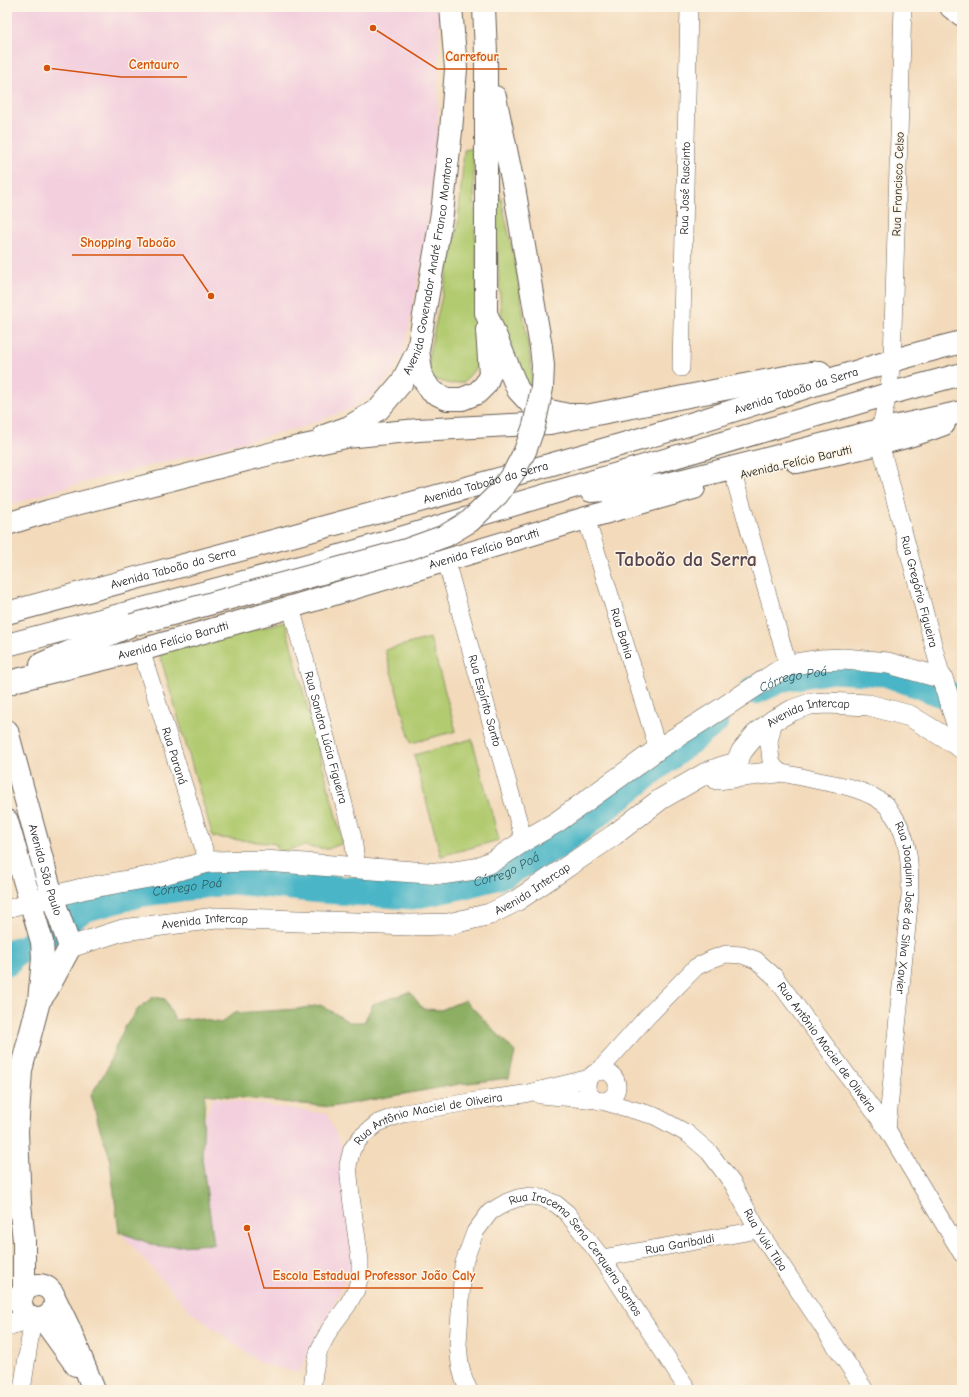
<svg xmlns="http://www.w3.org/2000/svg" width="969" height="1397" viewBox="0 0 969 1397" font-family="'Comic Neue',sans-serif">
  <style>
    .built { fill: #f3cfde }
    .green { fill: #b2cb71; stroke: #677446 }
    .forest { fill: #8daf63; stroke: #546640 }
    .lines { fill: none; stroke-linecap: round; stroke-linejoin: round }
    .river { stroke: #49b5c6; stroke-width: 29 }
    .minor-casing { stroke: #675e54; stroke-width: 18 }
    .tertiary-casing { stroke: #675e54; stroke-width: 22 }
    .secondary-casing { stroke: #675e54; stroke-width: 24 }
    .motorway-casing { stroke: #675e54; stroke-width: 24 }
    .minor { stroke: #fff; stroke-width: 17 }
    .tertiary { stroke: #fff; stroke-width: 21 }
    .secondary { stroke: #fff; stroke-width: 22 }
    .motorway { stroke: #fff; stroke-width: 22 }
    .secondary-bridge-casing { stroke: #675e54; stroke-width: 24; stroke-linecap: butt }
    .secondary-bridge { stroke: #fff; stroke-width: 22 }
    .labels { text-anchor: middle; stroke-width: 3; stroke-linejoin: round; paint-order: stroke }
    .street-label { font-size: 12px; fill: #1c1c1c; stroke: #fcf5e5 }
    .water-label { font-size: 13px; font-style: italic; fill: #2e5960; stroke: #fcf5e5 }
    .town-label { font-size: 20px; font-weight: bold; fill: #5a4650; stroke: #fcf5e5 }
    .leader { fill: none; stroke: #d4530e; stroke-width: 1.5 }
    .callout-dot { fill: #d4530e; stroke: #fcf5e5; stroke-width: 1.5 }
    .callout-label { font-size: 13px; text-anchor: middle; font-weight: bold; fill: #d4530e; stroke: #fcf5e5; stroke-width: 3; stroke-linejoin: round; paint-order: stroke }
  </style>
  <rect width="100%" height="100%" fill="#fcf5e5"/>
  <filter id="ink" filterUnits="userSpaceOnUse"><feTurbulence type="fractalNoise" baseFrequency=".025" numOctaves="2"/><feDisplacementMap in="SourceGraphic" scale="8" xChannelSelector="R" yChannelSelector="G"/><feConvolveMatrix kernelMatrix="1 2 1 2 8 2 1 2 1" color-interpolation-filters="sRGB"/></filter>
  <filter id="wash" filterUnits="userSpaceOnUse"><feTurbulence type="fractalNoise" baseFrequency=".012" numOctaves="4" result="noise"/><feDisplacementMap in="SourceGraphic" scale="16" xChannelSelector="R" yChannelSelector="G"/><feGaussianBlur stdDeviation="0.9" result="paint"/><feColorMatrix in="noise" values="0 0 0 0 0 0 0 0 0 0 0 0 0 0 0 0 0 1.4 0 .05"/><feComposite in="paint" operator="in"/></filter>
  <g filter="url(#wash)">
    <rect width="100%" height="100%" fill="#f3dabb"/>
    <g class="built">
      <polygon points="7,7 440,7 437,157 425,244 405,348 393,373 376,392 352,408 302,427 62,488 7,506"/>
      <polygon points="213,1098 327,1114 343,1150 354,1250 350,1272 299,1373 260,1363 189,1310 123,1236 159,1220 169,1214"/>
    </g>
    <g class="green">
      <polygon points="490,147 516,267 533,378 529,386 522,377 512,350 501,312"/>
      <polygon points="473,148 479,364 464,382 451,384 430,378 429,353 458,225 464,150"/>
      <polygon points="285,622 343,843 328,849 303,846 279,852 276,844 213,837 159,652"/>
      <polygon points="430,638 456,731 411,743 385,650"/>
      <polygon points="472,739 499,840 441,856 414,755"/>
    </g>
    <polygon class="forest" points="410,992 423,1009 441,1010 465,1000 515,1052 509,1078 460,1084 331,1107 205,1094 202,1158 214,1244 160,1247 119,1232 109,1154 99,1126 91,1095 107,1069 114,1050 125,1027 138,1009 153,997 165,999 175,1020 196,1018 221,1023 234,1013 298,1009 321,1005 349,1022 364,1022 373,1004"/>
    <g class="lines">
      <g class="river">
        <path id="s1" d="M755,690L784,677L833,669L885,672L953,697L962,706"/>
        <path id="s2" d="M7,962L11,953L27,948L83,908L139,893L233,880L321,889L412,895L461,885L503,874L557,845L714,721"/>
      </g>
    </g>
  </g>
  <g filter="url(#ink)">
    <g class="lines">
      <g class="minor-casing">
        <g id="minor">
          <path id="s3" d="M903,7L892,361L888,394L880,430V443L942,678"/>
          <path id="s4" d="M681,368L689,7"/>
          <polyline points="734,477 788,665"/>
          <path id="s5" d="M586,518L658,749"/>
          <path id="s6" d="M446,561L524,841"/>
          <path id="s7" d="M291,607L353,838L357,869"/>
          <path id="s8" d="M141,650L208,862"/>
          <polyline points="774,720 769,742 771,761 777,772"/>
          <path id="s9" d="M765,771C783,772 801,777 819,781C842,785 869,790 887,806C889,809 891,813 894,816C910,839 910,868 910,895L887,1129"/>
          <polyline points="7,909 31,902"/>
          <circle cx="602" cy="1086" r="15"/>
          <path id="s10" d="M598,1072L646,1018L696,967L712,959L726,954L742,955L756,960L775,977L887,1129L962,1254"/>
          <polyline points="540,1095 597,1100"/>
          <path id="s11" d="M602,1101L655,1116L688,1134L709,1152L733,1184L758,1230L865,1390"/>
          <path id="s12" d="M602,1258L758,1230"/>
          <polyline points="22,1390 33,1318"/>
          <path id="s13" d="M312,1390L314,1372L319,1350L330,1329L347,1306L356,1290L360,1276V1260L351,1197L348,1165L352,1149L361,1137L378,1123L404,1113L487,1099L524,1094L590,1078"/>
          <path id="s14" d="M469,1390L464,1380L460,1364L458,1344L463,1265L475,1232L490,1212L507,1202L518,1198L531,1196L542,1198L556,1204L567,1213L602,1258L688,1390"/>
        </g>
      </g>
      <g class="tertiary-casing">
        <g id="tertiary">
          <polyline points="717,779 777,772"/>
          <polyline points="35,901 82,889 155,876 208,862 265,861 441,874 475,869 495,860 524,841 557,822 658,749 721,709 788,665 820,660 844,659 888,663 942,678 962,739"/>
          <path id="s15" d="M70,947L123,930L216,918L410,925L449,924L490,914L516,901L546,881L614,835L661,799L706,773L722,767L736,763L742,751L755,735L774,720L793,710L810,704L827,703L869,705L910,716L962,748"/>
          <polyline points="7,1300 22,1296"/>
          <polyline points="7,1325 32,1318"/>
        </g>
      </g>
      <g class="secondary-casing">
        <g id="secondary">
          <polyline points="484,7 486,53 486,313 518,390 531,404 541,409 568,415 582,415"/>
          <polyline points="951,7 962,15"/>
          <polyline points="495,97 515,193 541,347"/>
          <polyline points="418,350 422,377 431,391 447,399 462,399 477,393 486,384 490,374 487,330"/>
          <path id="s16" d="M324,436L349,427L379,409L402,382L418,350L442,213L451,131L456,69L451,7"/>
          <path d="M797,462C845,451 899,442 944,424"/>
          <polyline points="41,664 132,625"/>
          <path id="s17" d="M7,684L17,680L141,650L291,607L586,518L694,488"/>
          <path id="s18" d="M7,731L52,896L70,947L47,990L42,997"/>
          <polyline points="7,821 42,942 43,958 39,1001 21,1070 17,1132 20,1204 24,1240 24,1292"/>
          <circle cx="38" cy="1302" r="17"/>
          <polyline points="56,1301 69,1328 94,1390"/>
          <polyline points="43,1319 76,1365"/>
        </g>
      </g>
      <g class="motorway-casing">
        <g id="motorway">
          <polyline points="591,491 638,488 664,485 880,430 962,412"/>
          <polyline points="7,524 49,511 281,451 346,437 418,430 550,423 791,376 820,372"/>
          <path id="s19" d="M7,613C217,556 428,500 637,440C746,409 852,369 962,342"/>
          <polyline points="7,645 326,560 888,394 962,374"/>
        </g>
      </g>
      <use href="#minor" class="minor"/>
      <use href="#tertiary" class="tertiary"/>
      <use href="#secondary" class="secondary"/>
      <use href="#motorway" class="motorway"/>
      <g class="secondary-bridge-casing">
        <polyline id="secondary-bridge" points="132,625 406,550 445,536 470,521 498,494 514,472 525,451 534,426 542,388 543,366 541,347"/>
      </g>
      <use href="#secondary-bridge" class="secondary-bridge"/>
    </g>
  </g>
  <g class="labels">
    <g class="street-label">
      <text transform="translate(898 184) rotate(-88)" y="4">Rua Francisco Celso</text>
      <text dy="4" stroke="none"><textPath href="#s4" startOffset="180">Rua José Ruscinto</textPath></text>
      <text dy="4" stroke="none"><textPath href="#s16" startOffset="217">Avenida Govenador André Franco Montoro</textPath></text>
      <text dy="4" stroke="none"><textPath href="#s19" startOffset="820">Avenida Taboão da Serra</textPath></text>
      <text transform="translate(796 462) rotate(-13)" y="4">Avenida Felício Barutti</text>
      <text dy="4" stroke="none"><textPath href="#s19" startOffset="496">Avenida Taboão da Serra</textPath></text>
      <text dy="4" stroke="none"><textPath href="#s17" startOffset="496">Avenida Felício Barutti</textPath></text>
      <text dy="4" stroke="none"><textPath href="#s19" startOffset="172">Avenida Taboão da Serra</textPath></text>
      <text dy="4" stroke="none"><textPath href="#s3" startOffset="591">Rua Gregório Figueira</textPath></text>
      <text dy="4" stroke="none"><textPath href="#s5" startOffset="121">Rua Bahia</textPath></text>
      <text dy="4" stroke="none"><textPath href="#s17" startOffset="172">Avenida Felício Barutti</textPath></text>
      <text dy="4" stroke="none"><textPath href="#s6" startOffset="145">Rua Espírito Santo</textPath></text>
      <text dy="4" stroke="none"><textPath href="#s15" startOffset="809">Avenida Intercap</textPath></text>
      <text dy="4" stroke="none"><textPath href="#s7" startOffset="135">Rua Sandra Lúcia Figueira</textPath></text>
      <text dy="4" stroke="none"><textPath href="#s8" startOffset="111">Rua Paraná</textPath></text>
      <text dy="4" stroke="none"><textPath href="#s18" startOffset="144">Avenida São Paulo</textPath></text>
      <text dy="4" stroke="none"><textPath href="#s15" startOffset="474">Avenida Intercap</textPath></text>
      <text dy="4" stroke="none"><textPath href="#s9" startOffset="235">Rua Joaquim José da Silva Xavier</textPath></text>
      <text dy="4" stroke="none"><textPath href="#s15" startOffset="138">Avenida Intercap</textPath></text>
      <text dy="4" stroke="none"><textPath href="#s10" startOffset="320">Rua Antônio Maciel de Oliveira</textPath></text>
      <text dy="4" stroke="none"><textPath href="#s13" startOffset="340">Rua Antônio Maciel de Oliveira</textPath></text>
      <text dy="4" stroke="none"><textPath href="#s11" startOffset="225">Rua Yuki Tiba</textPath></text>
      <text dy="4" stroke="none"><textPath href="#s12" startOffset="79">Rua Garibaldi</textPath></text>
      <text dy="4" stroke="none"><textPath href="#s14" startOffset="303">Rua Iracema Sena Cerqueira Santos</textPath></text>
    </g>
    <g class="water-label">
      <text dy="5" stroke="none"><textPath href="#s1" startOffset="40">Córrego Poá</textPath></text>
      <text dy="5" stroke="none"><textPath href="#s2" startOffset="526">Córrego Poá</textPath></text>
      <text dy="5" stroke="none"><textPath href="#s2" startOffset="202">Córrego Poá</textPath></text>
    </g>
    <g class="town-label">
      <text x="686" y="566">Taboão da Serra</text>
    </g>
  </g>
  <path class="leader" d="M373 28L437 69H507M47 68L121 77H187M211 296L183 255H72M247 1228L264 1288H483"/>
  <g class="callout-dot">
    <circle cx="373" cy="28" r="4"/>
    <circle cx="47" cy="68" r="4"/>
    <circle cx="211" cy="296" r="4"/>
    <circle cx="247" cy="1228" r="4"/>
  </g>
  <g class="callout-label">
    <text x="472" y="61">Carrefour</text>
    <text x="154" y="69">Centauro</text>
    <text x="128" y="247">Shopping Taboão</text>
    <text x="374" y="1280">Escola Estadual Professor João Caly</text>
  </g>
  <rect width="969" height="1397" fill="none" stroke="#fcf5e5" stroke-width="24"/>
</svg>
